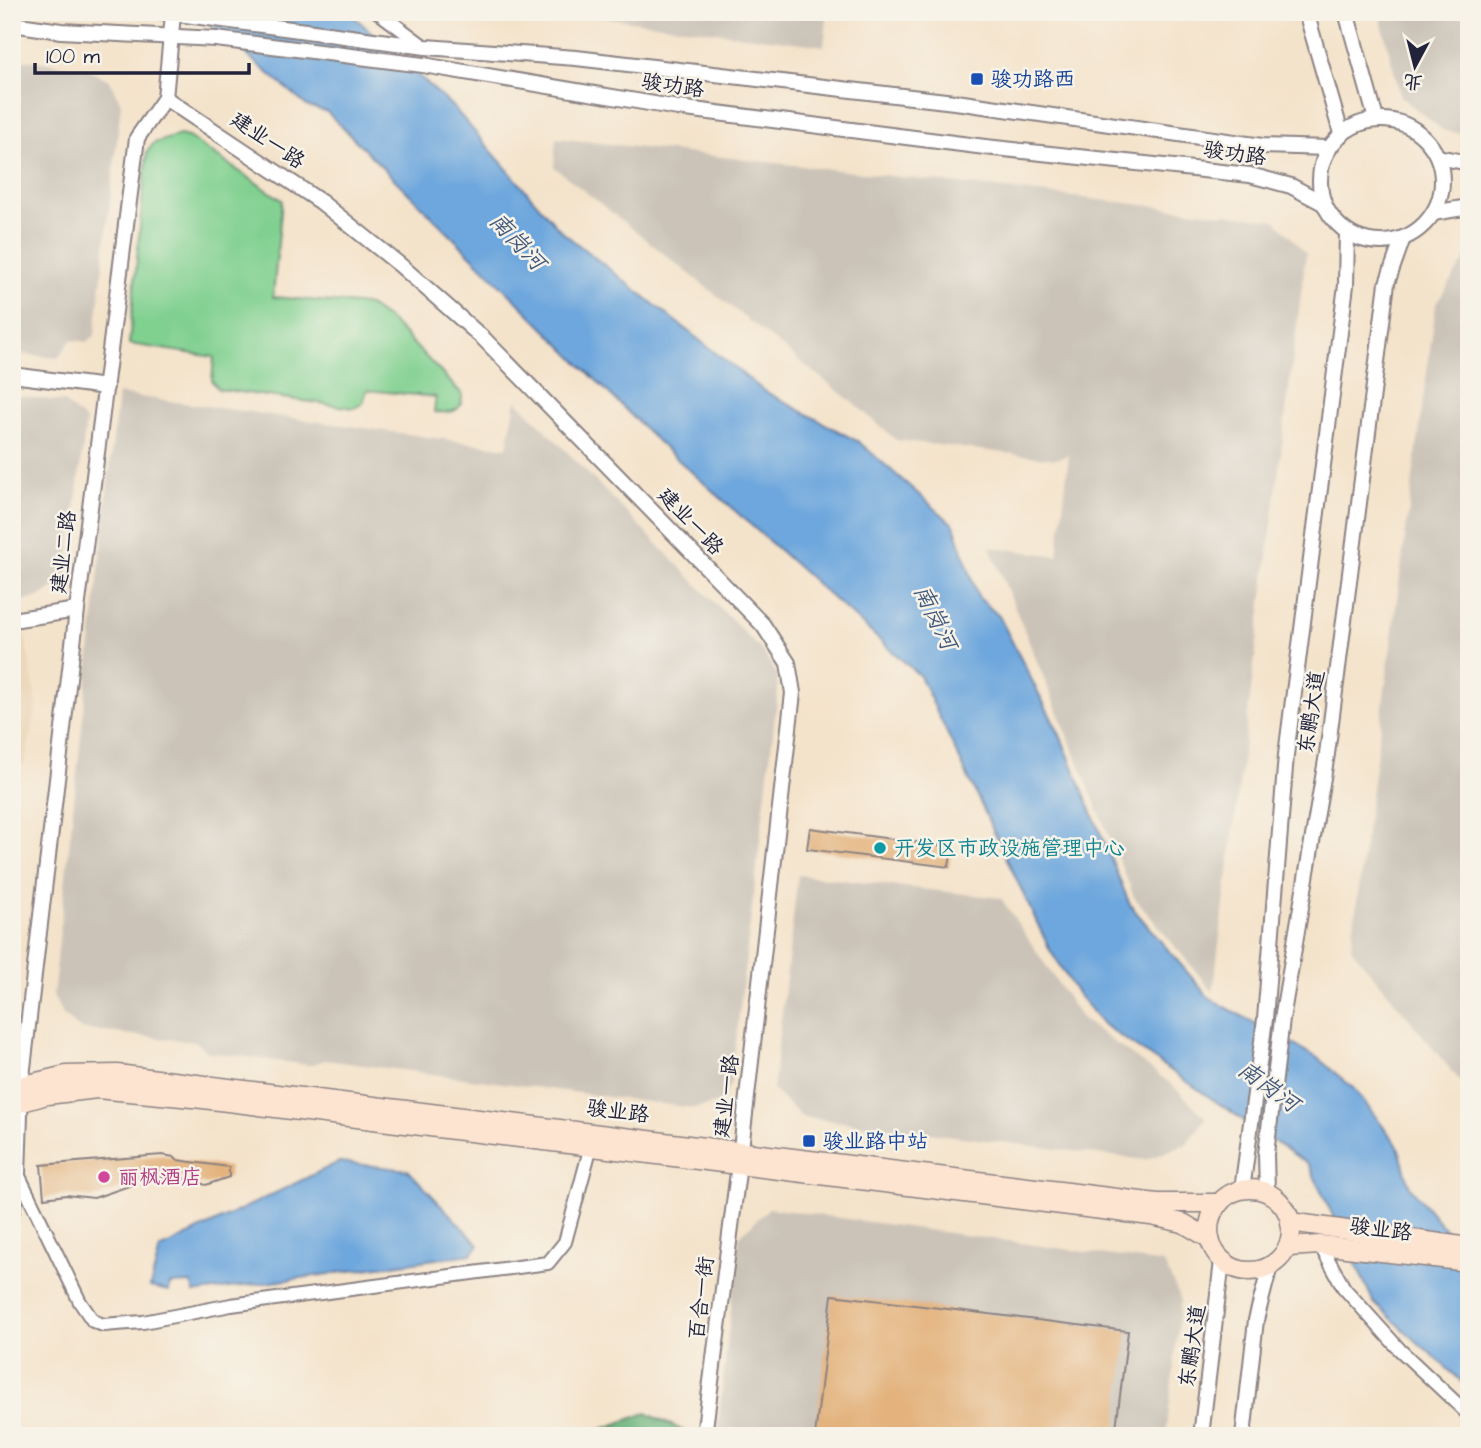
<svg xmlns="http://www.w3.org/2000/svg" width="1481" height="1448" viewBox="0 0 1481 1448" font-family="'Architects Daughter','LXGW WenKai TC',sans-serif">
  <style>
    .built { fill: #ecd8ba }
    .industrial { fill: #cbc3b8 }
    .green { fill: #80d090; stroke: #517966; stroke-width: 2 }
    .forest { fill: #68b27a; stroke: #456a5a; stroke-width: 2 }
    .water { fill: #6ea7dd; stroke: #48648c; stroke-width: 2 }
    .building { fill: #e3b27d }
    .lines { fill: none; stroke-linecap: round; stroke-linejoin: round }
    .minor-casing { stroke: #8b8283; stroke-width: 16 }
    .tertiary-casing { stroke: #8b8283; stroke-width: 18 }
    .secondary-casing { stroke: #8b8283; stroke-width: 21 }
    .minor { stroke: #fff; stroke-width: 12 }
    .tertiary { stroke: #fff; stroke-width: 14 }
    .secondary { stroke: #fde4d1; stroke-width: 18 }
    .transit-dot { fill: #1a4fb4; stroke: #f7f3e8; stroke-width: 2.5 }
    .culture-dot { fill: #0f9aa8; stroke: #f7f3e8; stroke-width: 2.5 }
    .hotel-dot { fill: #d1479c; stroke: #f7f3e8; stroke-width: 2.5 }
    .labels { text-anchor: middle; stroke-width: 5; stroke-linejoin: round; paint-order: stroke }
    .transit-label { font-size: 21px; fill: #164399; stroke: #f7f3e8; text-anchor: start }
    .street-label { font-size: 21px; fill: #22223b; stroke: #f7f3e8 }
    .culture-label { font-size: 21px; fill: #0d838f; stroke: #f7f3e8; text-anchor: start }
    .hotel-label { font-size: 21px; fill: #b23c85; stroke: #f7f3e8; text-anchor: start }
    .water-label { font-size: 23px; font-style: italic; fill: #40577c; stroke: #f7f3e8 }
  </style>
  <rect width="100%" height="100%" fill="#f7f3e8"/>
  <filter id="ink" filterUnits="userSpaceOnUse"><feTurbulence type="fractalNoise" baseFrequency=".0143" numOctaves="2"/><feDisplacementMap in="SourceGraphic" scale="14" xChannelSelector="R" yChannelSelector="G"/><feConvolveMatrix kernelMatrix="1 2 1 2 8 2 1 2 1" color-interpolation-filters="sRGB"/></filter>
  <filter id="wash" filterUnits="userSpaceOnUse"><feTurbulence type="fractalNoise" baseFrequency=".00686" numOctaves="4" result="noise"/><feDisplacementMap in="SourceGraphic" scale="28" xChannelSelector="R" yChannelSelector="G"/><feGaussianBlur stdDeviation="1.57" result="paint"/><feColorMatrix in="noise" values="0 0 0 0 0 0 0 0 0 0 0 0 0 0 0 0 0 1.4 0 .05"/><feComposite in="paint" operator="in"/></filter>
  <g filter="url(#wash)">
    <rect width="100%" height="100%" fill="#f4e3cb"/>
    <polygon class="built" points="24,630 37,706 24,765 12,772 12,632"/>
    <g class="industrial">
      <polygon points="562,12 828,12 824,46"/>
      <polygon points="1379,12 1469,12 1469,134 1444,131 1401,97"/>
      <polygon points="12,58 88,69 109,80 121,103 95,335 87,342 71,340 58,358 12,353"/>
      <polygon points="556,138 1275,220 1306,253 1213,992 1134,897 990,547 1058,556 1069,455 1055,459 896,440 857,406 554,167"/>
      <polygon points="1469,253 1469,1092 1351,948 1436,304"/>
      <polygon points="118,394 507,448 516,400 763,652 777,676 778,691 731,1082 723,1099 715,1104 694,1108 325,1060 310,1065 208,1052 196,1042 80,1029 63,1015 53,996"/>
      <polygon points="12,395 64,402 86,421 66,580 37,598 12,602"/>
      <polygon points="798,875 1001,898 1081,1018 1171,1084 1206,1118 1186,1144 1145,1160 802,1117 773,1090"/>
      <polygon points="769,1208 1164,1263 1181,1300 1166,1436 717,1436 739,1237"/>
    </g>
    <path class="green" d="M179,135L188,137L282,200L273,297L368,305L392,322L462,394C463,413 451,413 434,412L436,397L367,390L363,403L354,408L218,389L212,381L214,357L129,344L147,152L154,143Z"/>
    <polygon class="forest" points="646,1413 686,1432 686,1436 583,1436"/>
    <g class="water">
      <polygon points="196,12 349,12 454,108 561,231 764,391 859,442 954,525 978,597 999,616 1060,735 1130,905 1209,998 1318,1058 1354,1089 1398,1146 1410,1187 1469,1258 1469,1388 1374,1303 1309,1165 1104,1025 1076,992 1050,950 920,676 658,442 327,112 307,106"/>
      <polygon points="339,1162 408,1170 479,1245 471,1254 194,1293 191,1283 170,1284 169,1291 150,1287 160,1249"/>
    </g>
    <g id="blocks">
      <g class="building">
        <polygon points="810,828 952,847 949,867 807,849"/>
        <polygon points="162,1155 174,1157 177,1160 229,1167 229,1177 206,1185 176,1176 132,1179 132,1185 94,1198 66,1195 44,1198 41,1165"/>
        <polygon points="832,1295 1128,1331 1115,1436 815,1436"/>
      </g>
    </g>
  </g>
  <g filter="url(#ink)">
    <use href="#blocks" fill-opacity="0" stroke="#8b8283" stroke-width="2"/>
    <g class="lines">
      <g class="minor-casing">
        <g id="minor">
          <polyline points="378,12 425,47"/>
          <polyline points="18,1174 80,1302 93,1321 103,1325 143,1322 231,1305 548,1263 565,1242 591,1146"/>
          <polyline points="1320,1245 1344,1288 1400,1350 1469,1415"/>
        </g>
      </g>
      <g class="tertiary-casing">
        <g id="tertiary">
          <polyline points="163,12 426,47 576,58 963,103 1262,146 1328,148"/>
          <polyline points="1306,12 1341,133"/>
          <polyline points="1346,12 1376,119"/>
          <polyline points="12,24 61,31 216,39 423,65 678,108 985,147 1250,175 1291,186 1323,203"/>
          <polyline points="165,98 321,202 400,265 484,339 763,625 788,663 793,693 741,1149 704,1436"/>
          <circle cx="1381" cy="181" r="61"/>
          <polyline points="1438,157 1469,163"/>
          <polyline points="1433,213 1469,207"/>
          <polyline points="12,375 106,387"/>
          <polyline points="12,620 77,610"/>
          <polyline points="1242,1190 1265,1019 1286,755 1346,285 1347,232"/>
          <polyline points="1267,1193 1266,1154 1282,1019 1327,754 1387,283 1403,238"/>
          <polyline points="12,1212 18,1174 21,1085 77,610 137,138 165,98 173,14"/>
          <polyline points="1201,1436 1222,1261"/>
          <polyline points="1243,1436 1256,1320 1270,1266"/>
        </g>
      </g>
      <g class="secondary-casing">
        <g id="secondary">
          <polyline points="12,1088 66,1075 117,1074 1157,1203 1220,1203"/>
          <polyline points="12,1105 47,1095 97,1089 203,1099 1151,1216 1183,1223 1210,1239"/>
          <circle cx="1250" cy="1230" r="41"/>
          <polyline points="1290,1222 1469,1247"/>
          <polyline points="1288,1247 1320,1245 1469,1262"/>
        </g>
      </g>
      <use href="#minor" class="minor"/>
      <use href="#tertiary" class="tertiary"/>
      <use href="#secondary" class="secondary"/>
    </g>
  </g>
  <g class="transit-dot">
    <rect x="970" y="72" width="14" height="14" rx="3.5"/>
    <rect x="802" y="1134" width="14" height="14" rx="3.5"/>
  </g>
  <circle class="culture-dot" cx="880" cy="848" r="7"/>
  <circle class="hotel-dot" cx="104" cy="1177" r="7"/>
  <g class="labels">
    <g class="transit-label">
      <text x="991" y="86">骏功路西</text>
      <text x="823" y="1148">骏业路中站</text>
    </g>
    <g class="street-label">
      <text transform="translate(673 85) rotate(8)" y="7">骏功路</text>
      <text transform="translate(268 140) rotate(34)" y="7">建业一路</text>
      <text transform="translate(1235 153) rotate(8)" y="7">骏功路</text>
      <text transform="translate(691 521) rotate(46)" y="7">建业一路</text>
      <text transform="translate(63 552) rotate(-83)" y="7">建业二路</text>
      <text transform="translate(1311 712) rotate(-82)" y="7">东鹏大道</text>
      <text transform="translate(726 1096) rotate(-83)" y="7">建业一路</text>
      <text transform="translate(618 1111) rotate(7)" y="7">骏业路</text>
      <text transform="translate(1381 1229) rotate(7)" y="7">骏业路</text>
      <text transform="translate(701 1298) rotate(-83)" y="7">百合一街</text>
      <text transform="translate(1192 1346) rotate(-82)" y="7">东鹏大道</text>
    </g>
    <g class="culture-label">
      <text x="894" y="855">开发区市政设施管理中心</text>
    </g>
    <g class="hotel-label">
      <text x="118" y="1184">丽枫酒店</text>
    </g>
    <g class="water-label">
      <text transform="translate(518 241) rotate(47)" y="8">南岗河</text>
      <text transform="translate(936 617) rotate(64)" y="8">南岗河</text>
      <text transform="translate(1269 1086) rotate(36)" y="8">南岗河</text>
    </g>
  </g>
  <rect width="1481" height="1448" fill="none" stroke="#f7f3e8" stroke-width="42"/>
  <g transform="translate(1415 66) rotate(187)" stroke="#f7f3e8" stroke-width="5" paint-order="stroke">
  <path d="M0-5L12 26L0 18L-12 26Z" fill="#22223b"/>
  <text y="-10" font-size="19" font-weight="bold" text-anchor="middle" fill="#22223b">北</text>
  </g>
  <path d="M35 63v10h214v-10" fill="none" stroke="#22223b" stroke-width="3.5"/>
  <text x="46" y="63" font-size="21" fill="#22223b" stroke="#f7f3e8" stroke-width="5" paint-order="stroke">100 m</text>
</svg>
